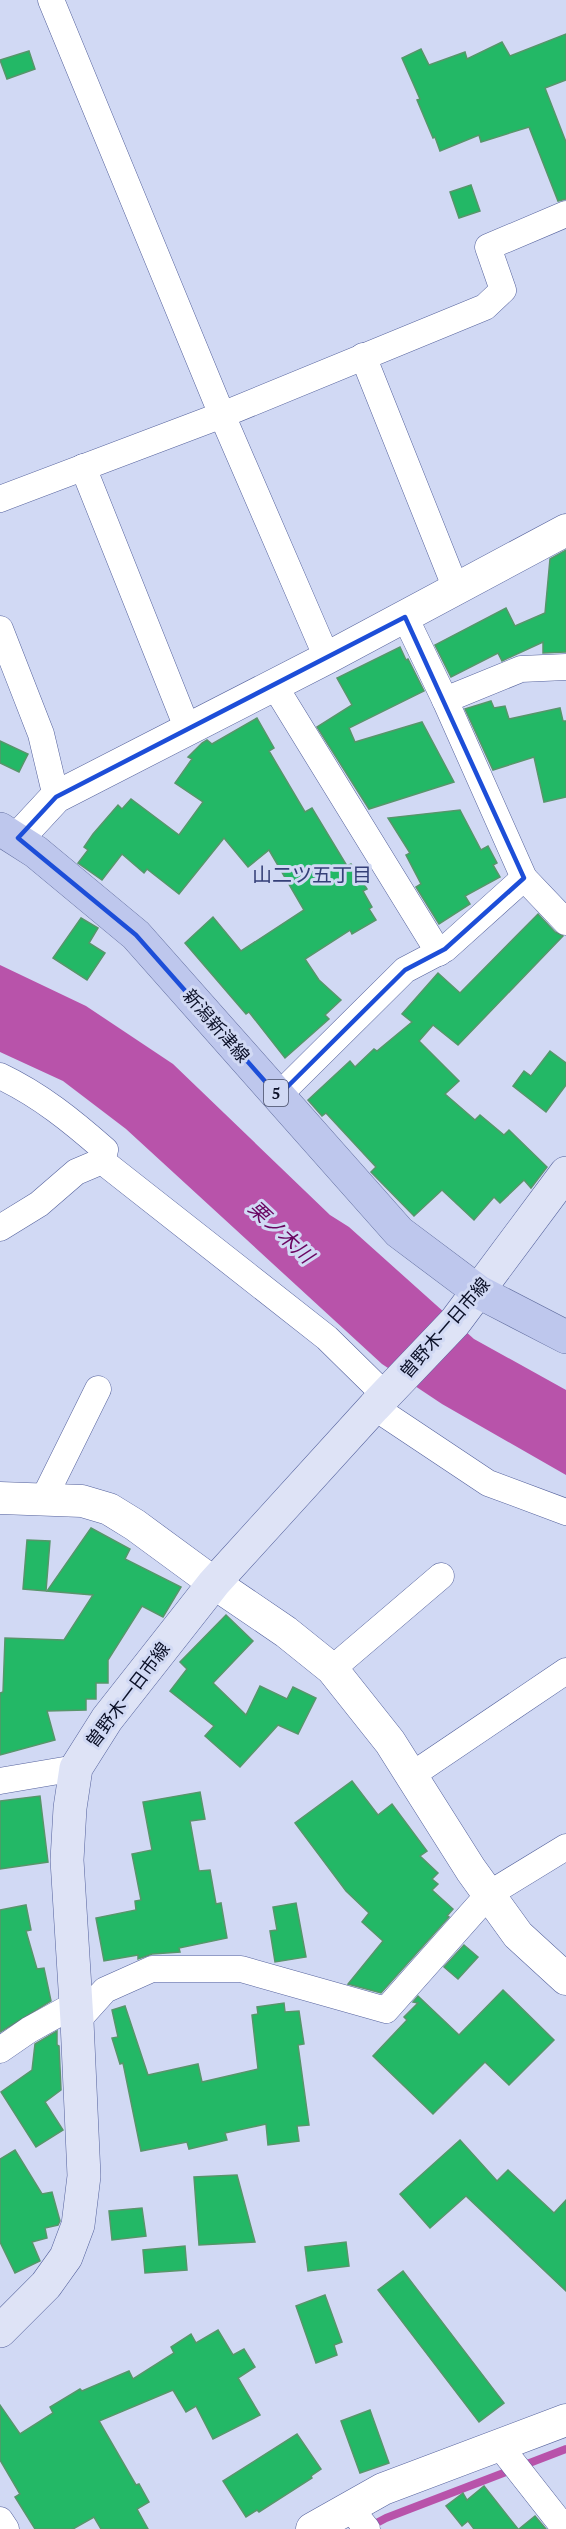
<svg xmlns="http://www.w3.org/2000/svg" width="566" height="2529" viewBox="0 0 566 2529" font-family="'PT Serif','Noto Sans JP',serif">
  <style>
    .water { fill: #b853aa }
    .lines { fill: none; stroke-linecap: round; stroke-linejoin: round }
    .stream { stroke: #b853aa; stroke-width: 8 }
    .building { fill: #23b866; stroke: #56966a; stroke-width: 1.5 }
    .minor-casing { stroke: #54619c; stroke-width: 27 }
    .tertiary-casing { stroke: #54619c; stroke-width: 33 }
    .secondary-casing { stroke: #54619c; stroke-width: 34 }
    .primary-casing { stroke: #636fa0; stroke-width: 34 }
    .minor { stroke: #fff; stroke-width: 26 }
    .tertiary { stroke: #fff; stroke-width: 32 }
    .secondary { stroke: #dee3f6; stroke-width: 33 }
    .primary { stroke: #bec7ed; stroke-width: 33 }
    .marked { fill: none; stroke: #1d4ed8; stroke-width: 4.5; stroke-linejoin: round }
    .labels { text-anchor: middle; stroke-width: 6; stroke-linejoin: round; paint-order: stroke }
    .shield { fill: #d1d9f4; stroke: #464c64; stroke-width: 1.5 }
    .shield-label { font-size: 16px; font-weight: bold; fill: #0b1027 }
    .street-label { font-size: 18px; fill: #0b1027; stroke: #d1d9f4 }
    .neighbourhood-label { font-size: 20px; fill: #354078; stroke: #d1d9f4 }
    .water-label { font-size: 20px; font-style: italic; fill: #690460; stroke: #d1d9f4 }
  </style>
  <rect width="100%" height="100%" fill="#d1d9f4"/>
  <polygon class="water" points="0,965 86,1006 173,1064 330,1215 349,1227 474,1339 566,1390 566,1475 442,1404 382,1364 126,1129 63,1081 0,1052"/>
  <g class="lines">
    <polyline class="stream" points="369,2527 386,2518 566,2449"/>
  </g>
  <g class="building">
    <polygon points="566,34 566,80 545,88 566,142 566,199 558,201 529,127 481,142 479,135 440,151 435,137 433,138 417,100 420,99 402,58 421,49 429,65 465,52 467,59 502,42 510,56"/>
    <polygon points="29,51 35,69 7,79 0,60"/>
    <polygon points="471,185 480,211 459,218 450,192"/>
    <polygon points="566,550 566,652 543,653 543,642 502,661 498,653 451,677 435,645 506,608 515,626 545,613 550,559"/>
    <polygon points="400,647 406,660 408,659 424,691 349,728 355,742 422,722 454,782 369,809 317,727 352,705 337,678"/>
    <polygon points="491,701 494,708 505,706 509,719 560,708 563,721 566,721 566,797 544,802 534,757 493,770 465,709"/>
    <polygon points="257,718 274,748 269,751 305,812 312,808 347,866 351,864 367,889 363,891 372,907 369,909 376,920 352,934 350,930 305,959 319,980 341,1000 325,1015 329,1019 285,1058 249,1012 246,1014 185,943 213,917 241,951 304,910 269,850 248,867 224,838 179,894 147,869 144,873 122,854 102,880 78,863 88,850 84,847 93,834 118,805 122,809 131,799 179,835 203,802 175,783 192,759 188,757 202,743 207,740 212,744"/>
    <polygon points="0,741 28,754 19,772 0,763"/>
    <polygon points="460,810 481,850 488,846 497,863 493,865 500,877 465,896 470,904 439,924 416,887 421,884 406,855 410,853 388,818"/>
    <polygon points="538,914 555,932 563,936 458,1045 433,1025 419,1041 459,1081 445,1094 475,1120 480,1115 504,1135 509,1130 547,1167 531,1188 524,1180 500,1203 494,1197 474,1220 442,1190 414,1216 371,1172 376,1167 326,1113 322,1116 308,1100 350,1061 355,1067 374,1049 377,1051 412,1022 402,1014 438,973 460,993"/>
    <polygon points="81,918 98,928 89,943 105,953 87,980 53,958"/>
    <polygon points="550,1051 566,1063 566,1085 546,1112 513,1086 524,1071 531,1076"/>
    <polygon points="91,1528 130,1549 125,1559 181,1587 163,1617 142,1606 108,1660 108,1683 96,1683 96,1699 86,1699 86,1710 47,1711 55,1740 0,1755 0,1693 3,1692 5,1638 64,1640 93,1595 47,1591"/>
    <polygon points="27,1540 50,1541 46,1591 23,1589"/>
    <polygon points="226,1615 253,1641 213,1683 246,1715 260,1686 287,1699 293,1687 316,1698 298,1734 278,1725 240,1767 205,1736 214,1726 170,1691 187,1669 180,1662"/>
    <polygon points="352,1781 378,1815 392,1804 427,1851 420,1856 438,1873 432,1879 438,1884 432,1890 453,1909 447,1916 449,1917 381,1993 348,1984 383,1941 362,1922 369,1913 346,1891 295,1823"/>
    <polygon points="200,1792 205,1819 190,1821 199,1871 210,1870 216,1904 221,1903 227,1938 179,1948 180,1952 152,1954 138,1959 138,1955 104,1961 96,1918 136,1910 135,1901 141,1900 132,1854 152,1850 143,1802"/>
    <polygon points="40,1796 48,1862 0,1869 0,1801"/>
    <polygon points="296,1903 306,1957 275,1962 270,1931 277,1930 273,1907"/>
    <polygon points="26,1905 31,1930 26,1931 37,1969 44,1968 51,2001 0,2032 0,1910"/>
    <polygon points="464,1945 478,1957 458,1979 444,1967"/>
    <polygon points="503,1990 554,2040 509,2085 485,2062 433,2114 373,2056 407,2020 404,2017 418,2003 413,2002 418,1996 459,2035"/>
    <polygon points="284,2003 285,2012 299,2011 304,2044 298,2045 309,2125 297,2126 299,2141 268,2145 266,2124 225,2133 227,2140 189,2149 187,2142 141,2151 123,2063 120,2064 112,2038 118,2037 112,2010 125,2006 148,2075 198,2064 202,2082 258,2069 252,2015 258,2014 257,2007"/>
    <polygon points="57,2031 57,2045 59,2046 61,2090 45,2102 63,2130 36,2147 1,2092 32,2070 35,2044"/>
    <polygon points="460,2140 497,2181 508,2170 554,2213 566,2200 566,2291 466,2196 430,2228 400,2194"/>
    <polygon points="15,2150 42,2194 52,2192 60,2221 58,2225 45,2228 47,2238 32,2242 40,2261 15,2273 0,2242 0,2159"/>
    <polygon points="237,2175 255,2242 199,2245 194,2177"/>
    <polygon points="142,2208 146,2236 112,2240 109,2211"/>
    <polygon points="346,2242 349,2266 308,2271 305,2247"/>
    <polygon points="185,2246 187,2270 145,2273 143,2250"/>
    <polygon points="403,2271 504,2403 479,2422 378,2290"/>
    <polygon points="325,2295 342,2342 334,2345 337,2355 316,2363 296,2306"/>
    <polygon points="218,2330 233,2355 244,2349 255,2367 238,2378 260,2415 213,2439 196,2406 186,2412 173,2390 99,2421 136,2485 139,2484 149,2502 137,2509 148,2529 101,2529 94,2517 73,2529 35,2529 15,2497 20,2494 0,2460 0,2405 20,2434 53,2413 50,2407 80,2389 82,2391 129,2371 133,2379 174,2353 171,2347 191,2334 196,2343"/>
    <polygon points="370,2410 389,2463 360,2473 341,2421"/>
    <polygon points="297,2434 321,2469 311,2476 312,2478 259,2512 257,2510 246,2517 223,2481"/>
    <polygon points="484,2486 518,2529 474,2529 468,2521 462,2526 446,2506 463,2493 467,2500"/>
    <polygon points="535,2516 546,2529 519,2529"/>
  </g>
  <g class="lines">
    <g class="minor-casing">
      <g id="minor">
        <polyline points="51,0 222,415 327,658"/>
        <polyline points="363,356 456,589"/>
        <polyline points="83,467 188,730"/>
        <polyline points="0,499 222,415 485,307 503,290 488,247 566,214"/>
        <polyline points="405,617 445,700 524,878 566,922"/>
        <polyline points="0,629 41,734 56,797"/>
        <polyline points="274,685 439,953"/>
        <polyline points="445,700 521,669 566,667"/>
        <path d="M0,1076C40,1095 72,1121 105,1150L102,1161"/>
        <polyline points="278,1096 405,970 445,949 524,878"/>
        <polyline points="102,1161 327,1338 386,1396"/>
        <polyline points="0,1228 39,1204 76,1172 102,1161"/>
        <polyline points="374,1407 488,1483 566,1512"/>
        <polyline points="44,1498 98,1389"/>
        <polyline points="332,1669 441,1576"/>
        <polyline points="412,1775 566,1671"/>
        <polyline points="0,1781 76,1768"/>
        <polyline points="77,2021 105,1990 152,1969 241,1969 386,2010 489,1894 566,1847"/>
        <polyline points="0,2050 29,2030 76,2004"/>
        <polyline points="499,2445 565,2529"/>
        <polyline points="349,2507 367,2529"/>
        <polyline points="0,2520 6,2529"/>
      </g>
    </g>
    <g class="tertiary-casing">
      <g id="tertiary">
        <polyline points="18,838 56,797 327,658 566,530"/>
        <polyline points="0,1498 82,1501 109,1509 135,1525 214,1583 286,1632 332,1669 390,1742 471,1870 518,1935 566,1979"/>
        <polyline points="312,2529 383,2489 566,2420"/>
      </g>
    </g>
    <g class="secondary-casing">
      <polyline id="secondary" points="0,2331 46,2285 66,2257 78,2225 84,2176 77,2021 67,1860 70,1808 76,1768 107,1719 214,1583 374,1407 455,1322 566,1173"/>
    </g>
    <g class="primary-casing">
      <polyline id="primary" points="0,829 36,852 136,935 399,1232 479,1292 566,1337"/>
    </g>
    <use href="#minor" class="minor"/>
    <use href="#tertiary" class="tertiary"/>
    <use href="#secondary" class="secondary"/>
    <use href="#primary" class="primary"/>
  </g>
  <path class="marked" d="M405,617L524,878L445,949L405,970L278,1096L136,935L18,838L56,797Z"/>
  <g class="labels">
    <rect class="shield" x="264" y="1080" width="24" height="26" rx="4.5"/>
    <g class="shield-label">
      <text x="276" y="1099">5</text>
    </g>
    <g class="street-label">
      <text transform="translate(216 1026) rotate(49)" y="6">新潟新津線</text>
      <text transform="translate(445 1328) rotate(-49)" y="6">曽野木一日市線</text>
      <text transform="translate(128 1695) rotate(-53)" y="6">曽野木一日市線</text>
    </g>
    <g class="neighbourhood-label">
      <text x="312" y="882">山二ツ五丁目</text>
    </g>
    <g class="water-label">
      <text transform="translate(281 1232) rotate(43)" y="7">栗ノ木川</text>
    </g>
  </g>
</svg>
